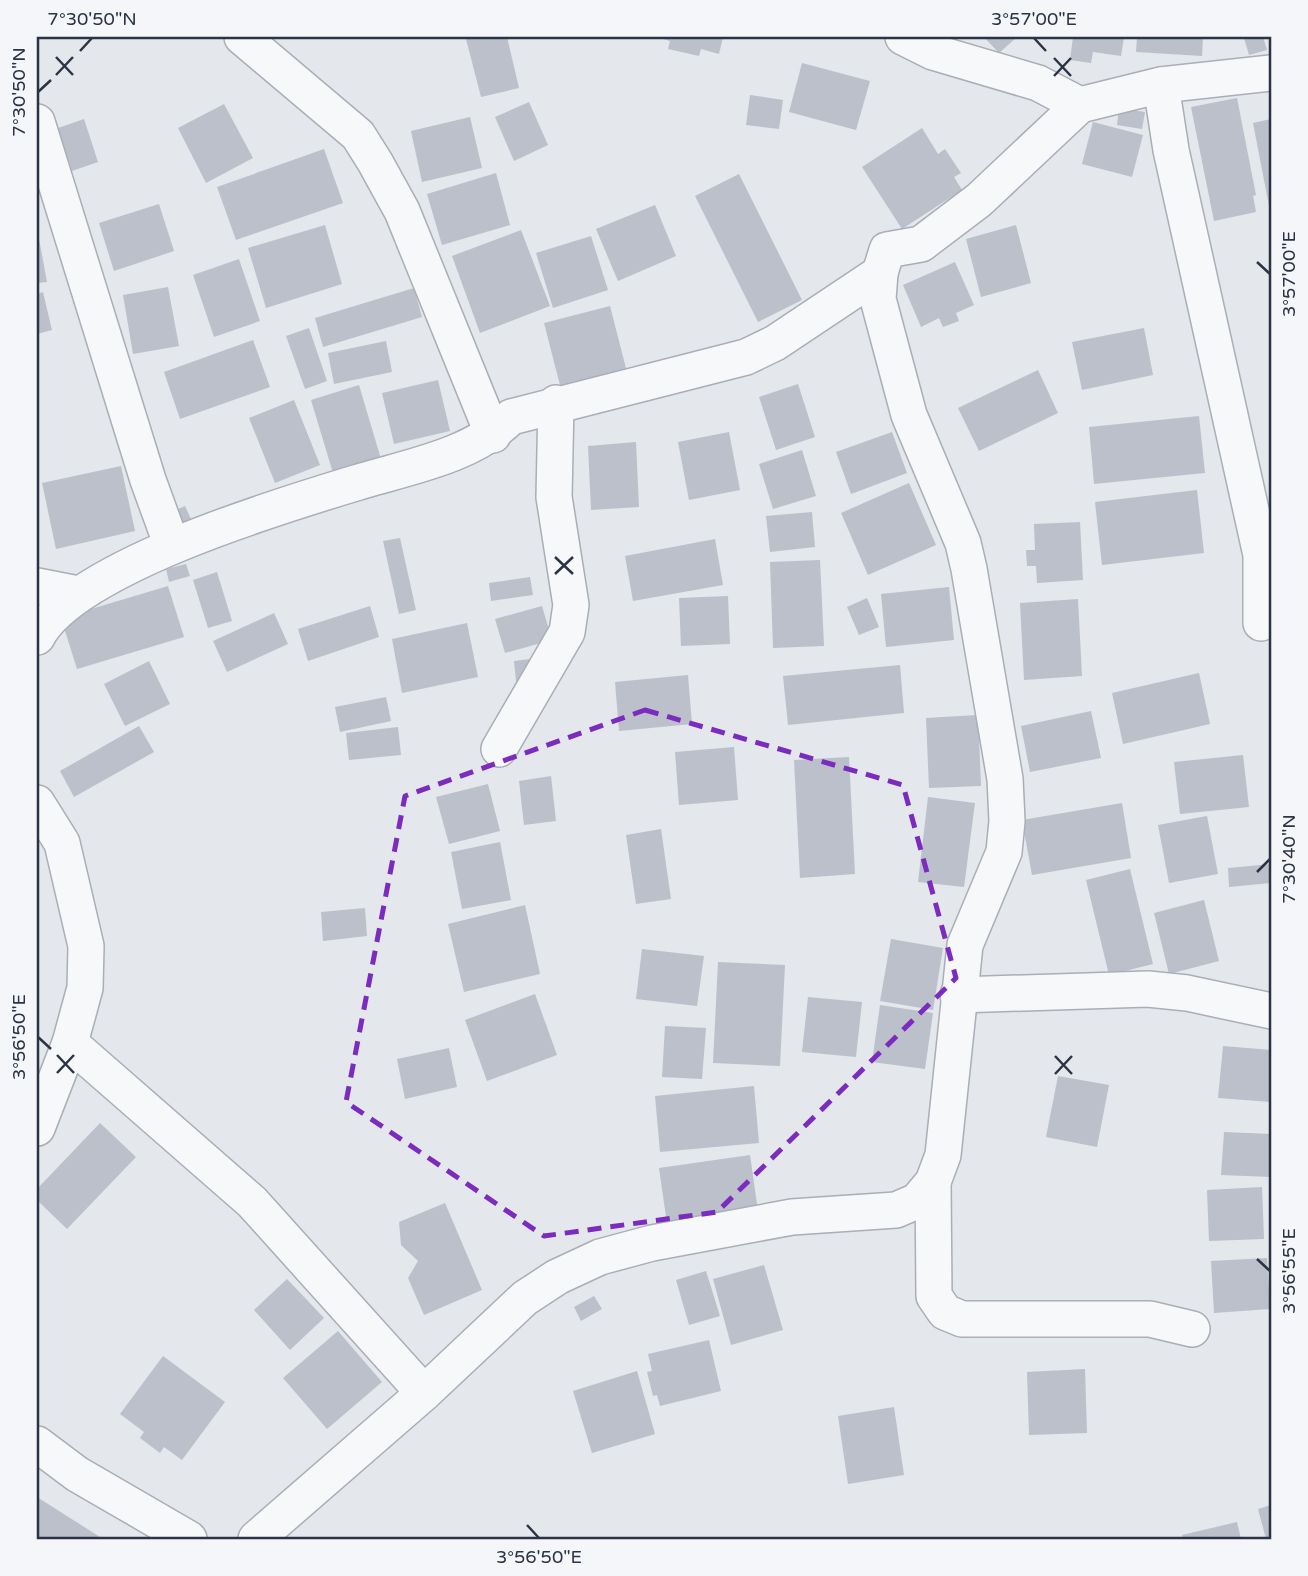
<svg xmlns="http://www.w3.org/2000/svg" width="1308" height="1576" viewBox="0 0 1308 1576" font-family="'Varela Round',sans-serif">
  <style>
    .building { fill: #bbc0ca }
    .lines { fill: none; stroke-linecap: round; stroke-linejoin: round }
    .minor-casing { stroke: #a9aeb7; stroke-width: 38 }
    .minor { stroke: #f7f8fa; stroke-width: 35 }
    .marked { fill: none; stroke: #7b2cbf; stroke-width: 5; stroke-dasharray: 14 9; stroke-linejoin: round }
    .ticks { fill: none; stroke: #2b3445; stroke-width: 2.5 }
    .neatline { fill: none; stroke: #2b3445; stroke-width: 2.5 }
    .ticks-label { font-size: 18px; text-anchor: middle; fill: #2b3445 }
  </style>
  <rect width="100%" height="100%" fill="#e4e7ec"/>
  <g class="building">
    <polygon points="474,37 507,37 519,88 481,97 466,39"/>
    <polygon points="657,37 723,37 719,54 701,49 699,56 668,49 670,41"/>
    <polygon points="984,37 1017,37 999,53"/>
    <polygon points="1073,37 1124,37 1121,56 1093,52 1091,63 1070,60"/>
    <polygon points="1137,37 1203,37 1202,56 1136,52"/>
    <polygon points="1263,37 1267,50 1249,55 1244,38"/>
    <polygon points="802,63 870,81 856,130 789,112"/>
    <polygon points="750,95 783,100 779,129 746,125"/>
    <polygon points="1237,98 1256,195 1253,196 1256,212 1214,221 1191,107"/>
    <polygon points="529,102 548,145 514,161 495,117"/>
    <polygon points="224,104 253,158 206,183 178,128"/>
    <polygon points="1119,108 1145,112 1142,129 1117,125"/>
    <polygon points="470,117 482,168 422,182 411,131"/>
    <polygon points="84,119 98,162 72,171 58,128"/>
    <polygon points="1271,119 1271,210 1270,211 1253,123"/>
    <polygon points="1093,122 1143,135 1132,177 1082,164"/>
    <polygon points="922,128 938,154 945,149 961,173 954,177 962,190 902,229 862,167"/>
    <polygon points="324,149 343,203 236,240 217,187"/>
    <polygon points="496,173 510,225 442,245 427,194"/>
    <polygon points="739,174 802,300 758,322 695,196"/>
    <polygon points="159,204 174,251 114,271 99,223"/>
    <polygon points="655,205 676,256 618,281 596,229"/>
    <polygon points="325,225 342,284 266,308 248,248"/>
    <polygon points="1016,225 1031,283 981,297 966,239"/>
    <polygon points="37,228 47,282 37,283"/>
    <polygon points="521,230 550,306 480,333 452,256"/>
    <polygon points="591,236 608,290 553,308 536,253"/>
    <polygon points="239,259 260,321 214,337 193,275"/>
    <polygon points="955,262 974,305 956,313 959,321 943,327 939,318 921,327 903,285"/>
    <polygon points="168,287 179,346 133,354 123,295"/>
    <polygon points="414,288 422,317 323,347 315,318"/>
    <polygon points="43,292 52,330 37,334 37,294"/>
    <polygon points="610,306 628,376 562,393 544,323"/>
    <polygon points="309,328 327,381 305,389 286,336"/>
    <polygon points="1144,328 1153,375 1082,390 1072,342"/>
    <polygon points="253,340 270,387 180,419 164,372"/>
    <polygon points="386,341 392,372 334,384 328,353"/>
    <polygon points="1038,370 1058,413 979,451 958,408"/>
    <polygon points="438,380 450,431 394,444 382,393"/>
    <polygon points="798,384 815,437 776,450 759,397"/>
    <polygon points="359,385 381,459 333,473 311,400"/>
    <polygon points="294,400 320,465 275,483 249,418"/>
    <polygon points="1199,416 1205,473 1094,484 1089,427"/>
    <polygon points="729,432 740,490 689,500 678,442"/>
    <polygon points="892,432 907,473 851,494 836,452"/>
    <polygon points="636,442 639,507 591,510 588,446"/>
    <polygon points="802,450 816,496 773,509 759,464"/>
    <polygon points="121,466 135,531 56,549 42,483"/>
    <polygon points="909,483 936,545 868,575 841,513"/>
    <polygon points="1197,490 1204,553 1102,565 1095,502"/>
    <polygon points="185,506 195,528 181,535 171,512"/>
    <polygon points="812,512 815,547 770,552 766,516"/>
    <polygon points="1080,522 1083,580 1037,583 1036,566 1027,566 1026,550 1035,550 1034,524"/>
    <polygon points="400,538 416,610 399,614 383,541"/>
    <polygon points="715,539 723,585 633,601 625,556"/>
    <polygon points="820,560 824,646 773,648 770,562"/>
    <polygon points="186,564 190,576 169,582 166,569"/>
    <polygon points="217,572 232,621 208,628 193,580"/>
    <polygon points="530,577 533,595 491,601 489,583"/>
    <polygon points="168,586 184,637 77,669 61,618"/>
    <polygon points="949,587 954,640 886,647 881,594"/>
    <polygon points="728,596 730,644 681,646 679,598"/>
    <polygon points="867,598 879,627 859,635 847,607"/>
    <polygon points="1078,599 1082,676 1024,680 1020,603"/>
    <polygon points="370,606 379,637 308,661 298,629"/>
    <polygon points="542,606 552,640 505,653 495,619"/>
    <polygon points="274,613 288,644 227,672 213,641"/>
    <polygon points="467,623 478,677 402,693 392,639"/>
    <polygon points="530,659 533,688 517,691 514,661"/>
    <polygon points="149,661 170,704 125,726 104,684"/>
    <polygon points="900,665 904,713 788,725 783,676"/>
    <polygon points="1199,673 1210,724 1123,744 1112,693"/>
    <polygon points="688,675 692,724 619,731 615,682"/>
    <polygon points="386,697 391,721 340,732 335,707"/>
    <polygon points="1091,711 1101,758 1030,772 1021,726"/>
    <polygon points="978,715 981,786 929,788 926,718"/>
    <polygon points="139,726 154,752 74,797 60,771"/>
    <polygon points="398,727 401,755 349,760 346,733"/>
    <polygon points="734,747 738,800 679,805 675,752"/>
    <polygon points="1243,755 1249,807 1180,814 1174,762"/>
    <polygon points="849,757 855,874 800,878 794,760"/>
    <polygon points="551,776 556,821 524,825 519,781"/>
    <polygon points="488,784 500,831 449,844 436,797"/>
    <polygon points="928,797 975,803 964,887 918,882"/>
    <polygon points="1122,803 1131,858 1032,875 1022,820"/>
    <polygon points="1207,816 1218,874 1169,883 1158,825"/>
    <polygon points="661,829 671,899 636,904 626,835"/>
    <polygon points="500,842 511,900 462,909 451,852"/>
    <polygon points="1271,864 1271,883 1229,887 1228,868"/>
    <polygon points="1130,869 1153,964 1109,975 1086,880"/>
    <polygon points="1204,900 1219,961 1169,974 1154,913"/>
    <polygon points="525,905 540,974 464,992 448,924"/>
    <polygon points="365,908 367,936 323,941 321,912"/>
    <polygon points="891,939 943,948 933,1010 880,1001"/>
    <polygon points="642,949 704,956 697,1006 636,999"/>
    <polygon points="718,962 785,965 780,1066 713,1063"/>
    <polygon points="535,994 557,1055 487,1081 465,1020"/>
    <polygon points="808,997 862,1002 856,1057 802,1052"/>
    <polygon points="880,1005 933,1013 925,1069 872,1062"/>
    <polygon points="665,1026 706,1028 702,1079 662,1077"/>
    <polygon points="1223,1046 1271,1050 1271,1102 1218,1098"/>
    <polygon points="449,1048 457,1087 405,1099 397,1059"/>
    <polygon points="1058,1076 1109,1085 1097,1147 1046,1137"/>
    <polygon points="754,1086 759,1143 660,1152 655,1096"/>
    <polygon points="100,1123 136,1157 67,1229 37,1200 37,1189"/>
    <polygon points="1224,1132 1271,1134 1271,1177 1221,1175"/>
    <polygon points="750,1155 759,1218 668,1231 659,1168"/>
    <polygon points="1262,1187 1264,1239 1209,1241 1207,1190"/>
    <polygon points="445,1203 482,1290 424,1315 408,1278 418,1261 401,1245 399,1222"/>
    <polygon points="1267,1258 1270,1309 1214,1313 1211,1261"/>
    <polygon points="764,1265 783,1330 731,1345 713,1279"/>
    <polygon points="706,1271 720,1316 689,1325 676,1280"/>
    <polygon points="287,1279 324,1318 290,1350 254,1310"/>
    <polygon points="594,1296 602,1309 581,1321 574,1307"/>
    <polygon points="338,1331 382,1382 327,1429 283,1378"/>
    <polygon points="709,1340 721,1391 660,1406 657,1395 653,1396 647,1372 652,1371 648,1354"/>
    <polygon points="163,1356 225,1402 182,1460 164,1447 160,1453 140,1438 144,1432 120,1414"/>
    <polygon points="1085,1369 1087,1433 1029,1435 1027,1372"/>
    <polygon points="637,1371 655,1434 592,1453 573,1391"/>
    <polygon points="894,1407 904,1475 848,1484 838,1416"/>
    <polygon points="37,1497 100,1537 99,1539 37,1539"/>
    <polygon points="1271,1505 1271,1539 1266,1539 1258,1509"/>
    <polygon points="1237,1522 1241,1539 1183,1539 1182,1535"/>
  </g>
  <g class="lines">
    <g class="minor-casing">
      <g id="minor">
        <polyline points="242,37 358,135 375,162 402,211 493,435"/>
        <polyline points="903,37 933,52 1038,83 1080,105"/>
        <polyline points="1161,85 1171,150 1261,555 1261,623"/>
        <polyline points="37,122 148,480 172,546"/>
        <polyline points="37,586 78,594"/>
        <path d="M37,637C73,567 286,504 362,481C413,466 473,455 511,417L746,357L775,343L880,273"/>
        <polyline points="499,749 567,632 571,605 554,497 556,403"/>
        <polyline points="37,803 62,843 86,946 85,988 70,1043 37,1128"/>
        <polyline points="958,995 1148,989 1187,993 1271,1011"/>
        <polyline points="70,1043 252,1202 424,1393"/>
        <polyline points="933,1182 934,1296 945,1312 962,1319 1150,1319 1192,1329"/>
        <polyline points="37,1444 77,1474 189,1539"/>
        <polyline points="256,1539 424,1393 525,1298 557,1277 600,1257 652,1243 792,1217 896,1210 917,1201 933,1182 943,1155 965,945 1004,852 1007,821 1005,779 969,569 963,543 909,415 878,299 880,273 887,250 921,244 979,200 1080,105 1161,85 1271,73"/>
      </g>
    </g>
    <use href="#minor" class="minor"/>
  </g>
  <path class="marked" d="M645,710L903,785L956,978L717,1212L544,1236L346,1102L405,796Z"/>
  <path class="ticks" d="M1034,38L1046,51M80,51L92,38M56,57L73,75M1054,58L1071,76M56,75L73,57M1054,76L1071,58M38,92L51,80M1257,262L1270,274M555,557L573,574M555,574L573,557M1257,872L1270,859M38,1037L51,1049M57,1055L74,1073M1055,1056L1072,1074M57,1073L74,1055M1055,1074L1072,1056M1257,1259L1270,1271M527,1525L539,1538"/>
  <rect width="1308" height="1576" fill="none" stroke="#f4f6f9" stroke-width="77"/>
  <rect x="38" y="38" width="1232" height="1500" class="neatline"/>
  <g class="ticks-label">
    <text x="92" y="25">7°30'50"N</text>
    <text x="1034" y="25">3°57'00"E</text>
    <text transform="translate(19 92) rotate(-90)" y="6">7°30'50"N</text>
    <text transform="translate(1289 274) rotate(-90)" y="6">3°57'00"E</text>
    <text transform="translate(1289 859) rotate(-90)" y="6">7°30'40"N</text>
    <text transform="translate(19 1037) rotate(-90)" y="6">3°56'50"E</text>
    <text transform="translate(1289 1271) rotate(-90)" y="6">3°56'55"E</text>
    <text x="539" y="1563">3°56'50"E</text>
  </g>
</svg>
